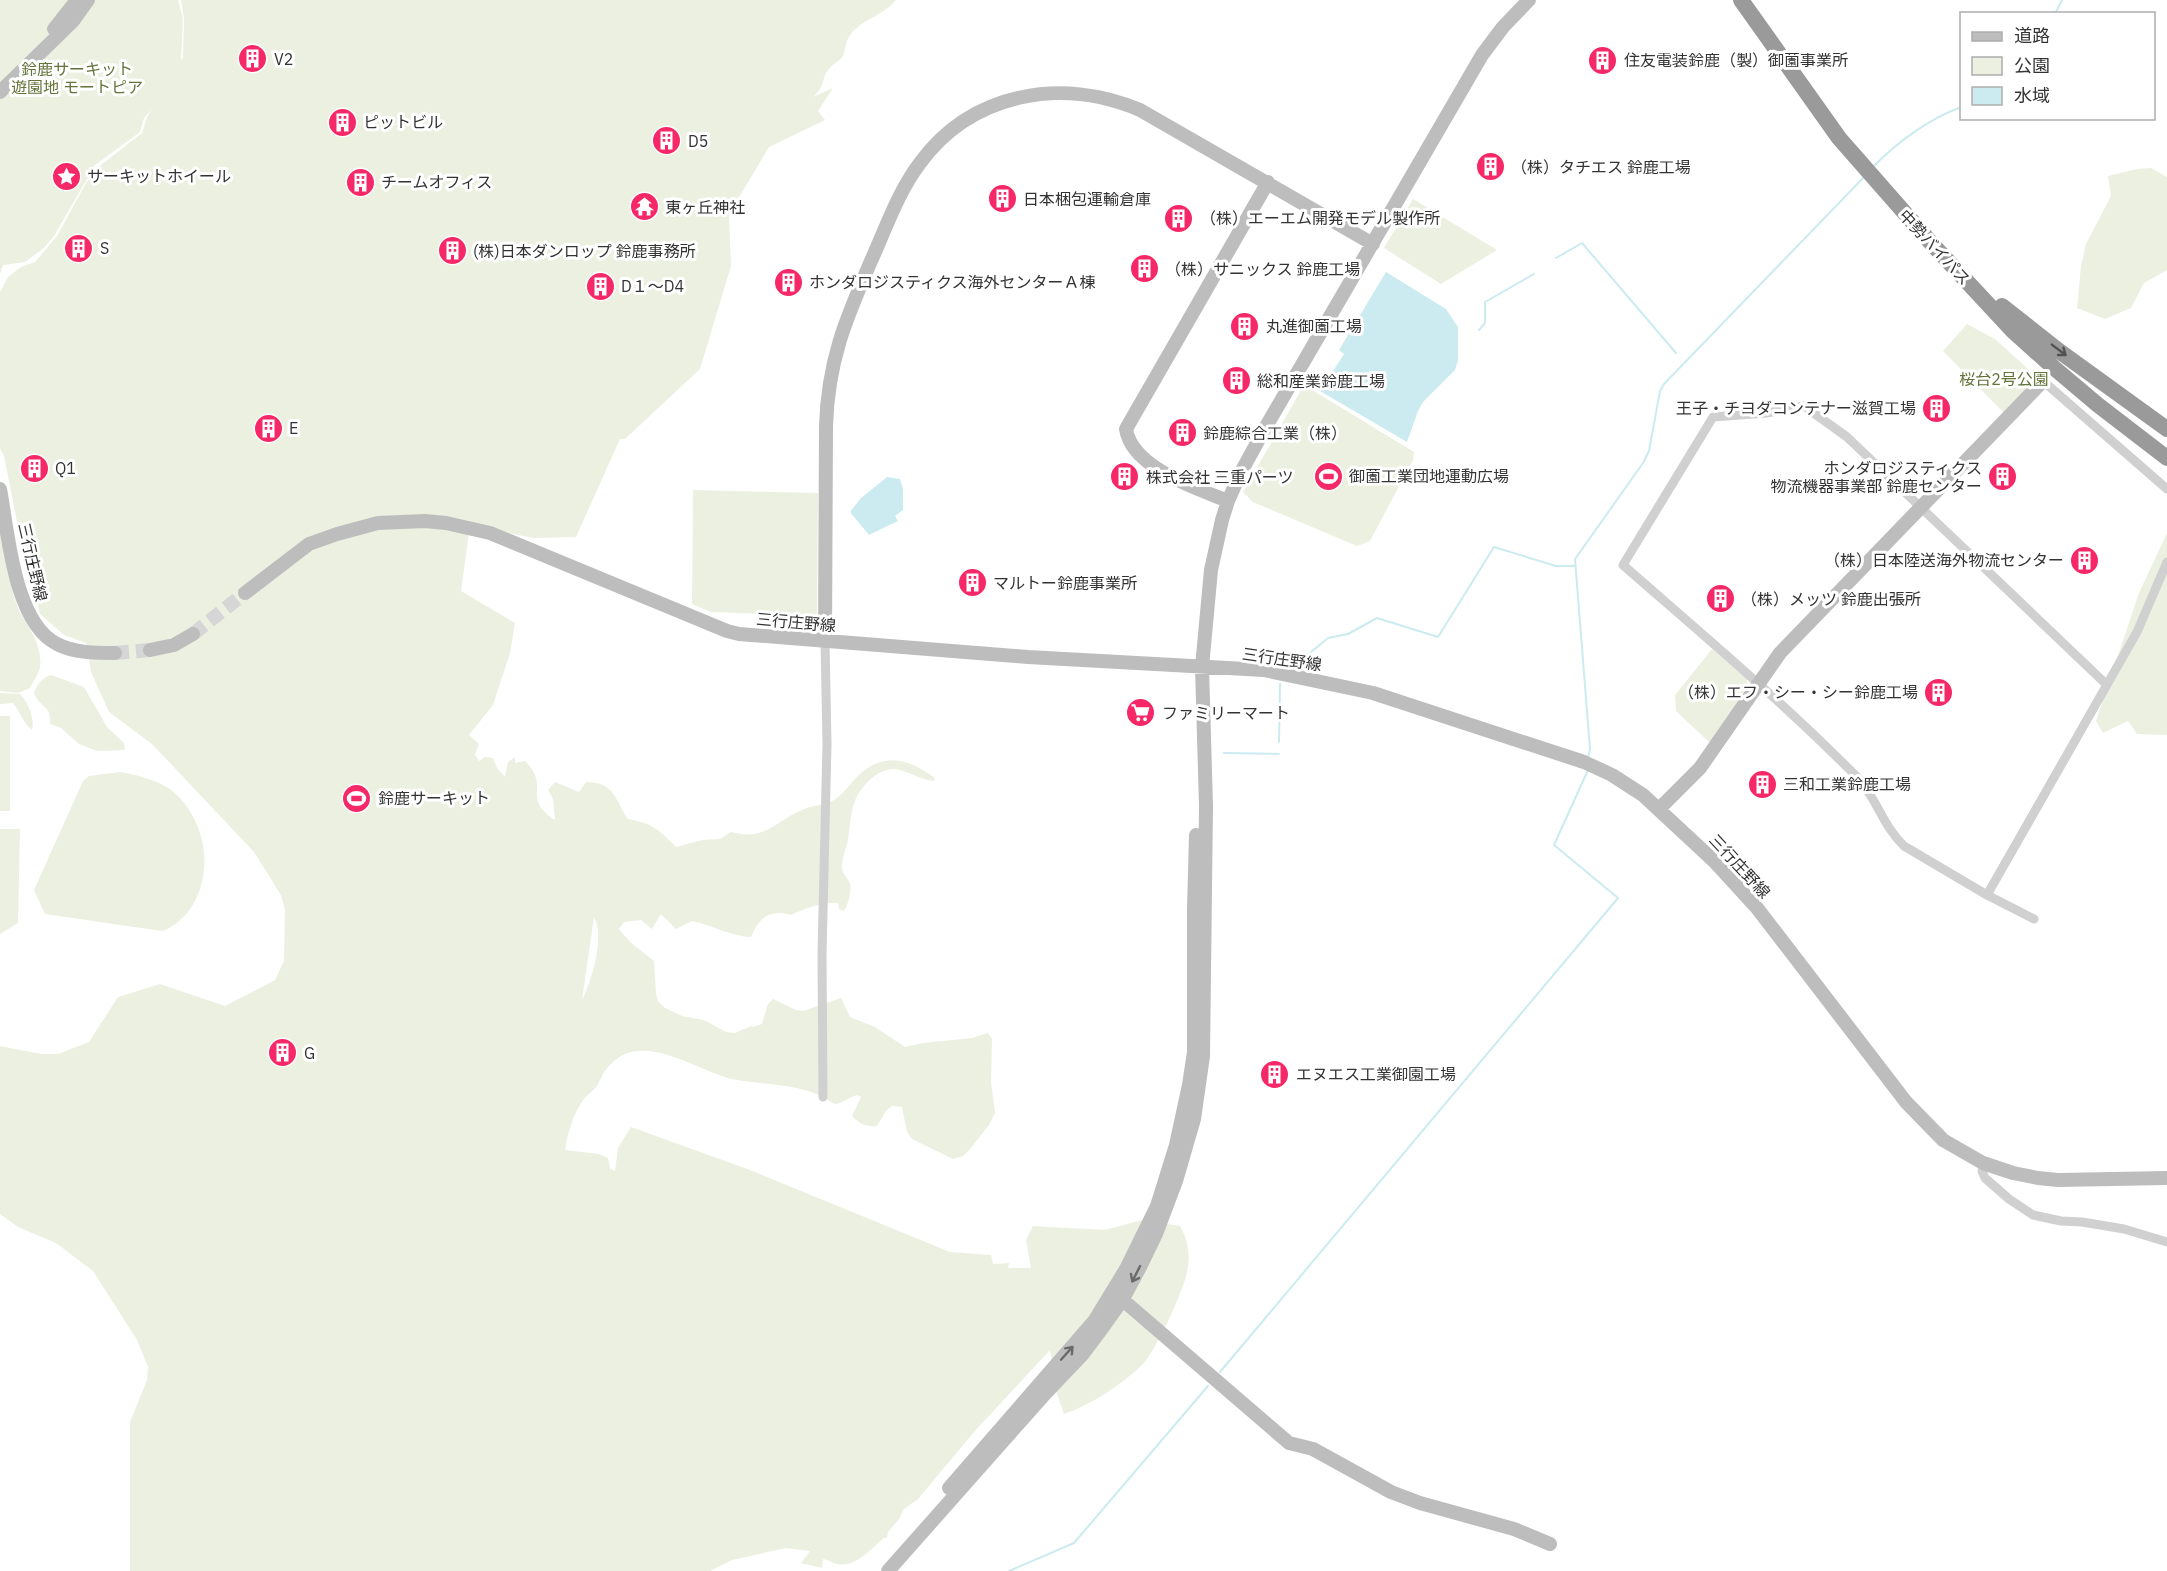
<svg xmlns="http://www.w3.org/2000/svg" width="2167" height="1571" viewBox="0 0 2167 1571" font-family="'IBM Plex Sans','Noto Sans JP',sans-serif">
<rect width="100%" height="100%" fill="#fff"/>
<!-- green -->
<path fill="#ecf0e0" fill-rule="evenodd" d="M 0,0 L 178,0 L 183,19 L 181,60 L 183,58 L 184,19 L 181,0 L 896,0 C 883,16 862,19 851,34 C 845,41 846,48 843,56 C 839,62 833,63 829,69 C 821,78 826,86 813,97 L 833,88 L 818,111 L 825,120 L 769,147 L 729,214 L 731,266 L 700,369 L 625,439 L 620,439 L 576,537 L 533,538 L 470,525 L 461,591 L 515,623 L 510,653 L 493,705 L 469,735 L 479,744 L 475,755 L 479,761 L 485,757 L 493,758 L 497,768 L 505,777 L 508,762 L 515,757 L 515,763 L 525,761 C 551,786 521,798 555,820 L 553,799 L 548,790 L 555,782 L 579,792 L 586,782 C 615,782 615,800 628,819 C 654,824 658,829 676,847 L 702,840 L 720,839 L 731,832 C 768,842 777,818 807,808 C 816,805 826,805 834,800 C 844,794 851,782 860,774 C 886,751 910,760 935,778 L 934,781 C 920,780 907,770 894,769 C 886,769 878,773 872,778 C 850,797 852,813 848,840 C 846,849 842,857 842,867 C 842,874 848,877 850,884 C 852,892 848,904 844,911 L 839,909 L 838,903 C 826,901 802,909 791,915 C 770,909 759,917 751,937 C 732,937 712,925 692,921 L 676,929 L 661,914 L 652,929 L 641,920 L 624,922 L 619,929 L 630,942 L 654,961 L 656,994 L 658,1001 L 665,1008 L 682,1016 L 704,1020 L 726,1032 L 735,1033 L 751,1026 L 753,1027 L 762,1024 L 768,1004 L 773,999 L 796,1010 L 803,1011 L 841,998 L 850,1017 L 875,1027 L 905,1047 L 923,1043 L 972,1038 L 988,1033 L 992,1039 L 991,1082 L 995,1113 L 989,1125 L 970,1149 L 963,1156 L 953,1159 L 912,1139 L 907,1132 L 902,1107 L 892,1106 L 886,1111 L 877,1126 C 867,1127 859,1124 852,1116 L 861,1097 L 857,1095 C 849,1097 842,1104 834,1104 C 805,1082 766,1086 732,1079 C 697,1071 644,1031 612,1063 C 605,1069 601,1078 597,1086 C 593,1091 588,1094 584,1099 C 573,1114 568,1132 565,1150 L 599,1154 L 608,1158 L 610,1169 L 615,1171 L 618,1148 L 631,1127 L 750,1170 L 950,1252 L 991,1255 L 993,1264 L 1009,1263 L 1008,1268 L 1031,1268 L 1026,1240 L 1033,1226 L 1105,1230 L 1142,1220 L 1180,1226 C 1187,1238 1190,1252 1188,1266 C 1187,1285 1155,1353 1142,1365 C 1120,1386 1092,1404 1064,1414 L 1057,1394 L 1050,1350 L 974,1432 L 918,1499 L 904,1509 L 899,1519 L 888,1532 L 887,1538 L 884,1538 C 872,1548 854,1569 837,1564 C 832,1563 829,1560 823,1559 L 822,1568 L 801,1563 L 810,1551 L 786,1548 L 732,1560 L 710,1571 L 130,1571 L 130,1422 L 147,1380 L 148,1367 L 137,1340 L 93,1271 L 56,1243 L 18,1227 L 0,1214 L 0,1046 L 41,1054 L 58,1054 L 89,1042 L 118,997 L 160,984 L 225,1006 L 275,980 L 284,961 L 285,910 L 281,895 L 254,852 L 152,744 L 109,712 L 91,672 L 86,643 L 64,635 L 40,614 L 20,537 L 4,456 L 0,448 L 0,292 L 8,277 L 21,267 L 35,262 L 57,236 L 86,183 L 97,168 L 142,133 L 147,117 L 152,109 L 144,118 L 140,132 L 95,165 L 54,236 L 44,248 L 25,262 L 3,265 L 0,274 ZM 594,917 C 605,936 592,981 582,1000 Z
M 2151,168 L 2167,177 L 2167,270 L 2144,283 L 2131,308 L 2105,319 L 2077,308 L 2081,266 L 2086,244 L 2111,196 L 2108,176 L 2137,169 Z
M 1413,199 L 1497,250 L 1441,284 L 1384,248 Z
M 1967,324 L 1995,339 L 2038,378 L 2004,413 L 1943,351 Z
M 1304,385 L 1414,452 L 1413,460 L 1370,541 L 1357,546 L 1253,502 L 1243,492 Z
M 693,490 L 818,493 L 817,616 L 711,612 L 692,604 Z
M 0,518 C 5,545 9,591 21,614 C 30,629 43,648 40,667 C 39,673 33,682 30,688 L 18,693 L 0,691 Z
M 2167,533 L 2167,735 L 2137,734 L 2128,721 L 2103,733 L 2096,721 L 2139,593 Z
M 1712,649 L 1747,679 L 1748,691 L 1710,743 L 1676,711 L 1675,695 Z
M 51,675 L 84,687 L 107,727 L 124,743 L 125,750 L 97,751 L 79,744 L 61,728 L 50,724 C 52,704 39,708 34,693 C 37,684 42,678 51,675 Z
M 0,693 L 20,694 C 28,702 35,719 32,730 C 22,722 21,713 13,703 L 0,704 Z
M 0,716 L 10,716 L 10,811 L 0,811 Z
M 120,772 C 141,776 164,781 179,797 C 208,828 214,877 188,912 C 181,920 172,928 162,931 L 45,914 L 34,890 L 83,781 L 89,776 Z
M 0,829 L 20,829 L 18,923 L 0,934 Z"/>
<!-- water -->
<path fill="#cbebf1" d="M 1386,272 L 1446,309 L 1458,327 L 1458,360 L 1455,370 L 1423,402 L 1418,411 L 1407,442 L 1320,391 L 1344,354 L 1339,350 Z
M 887,477 L 900,479 L 903,489 L 903,510 L 895,516 L 898,521 L 869,535 L 850,512 L 861,498 Z"/>
<g fill="none" stroke-linecap="round" stroke-linejoin="round">
<!-- stream -->
<path stroke="#cbebf1" stroke-width="2" d="M 2055,14 L 2062,0
M 1873,167 C 1895,144 1931,117 1962,107
M 1556,258 L 1582,243 L 1676,353
M 1479,330 L 1485,323 L 1485,302 L 1534,274
M 1284,664 L 1284,661 L 1305,657 L 1328,638 L 1348,634 L 1377,618 L 1438,637 L 1494,547 L 1556,566 L 1575,566
M 1279,742 L 1280,684
M 1224,753 L 1279,754
M 1588,759 L 1590,749 L 1575,559 L 1643,463 L 1649,451 L 1660,391 L 1664,384 L 1865,176
M 1220,1372 L 1618,898 L 1554,845 L 1588,770
M 1009,1571 L 1074,1543 L 1208,1386"/>
<!-- secondary-tunnel -->
<path stroke="#d6d6d6" stroke-width="14" stroke-dasharray="14 7" stroke-linecap="butt" d="M 193,634 L 245,593
M 115,653 L 150,650"/>
<!-- street -->
<path stroke="#d0d0d0" stroke-width="9" d="M 2043,381 L 2167,489
M 2106,684 L 1847,437 L 1804,406 L 1767,413 L 1713,417 L 1623,565 C 1703,635 1784,703 1858,778 C 1877,799 1883,826 1904,846 L 1987,895 L 2137,632 L 2167,562
M 1987,895 L 2034,919
M 823,1097 L 822,955 L 827,744 L 825,641
M 1983,1163 L 1982,1171 L 1985,1178 L 2009,1199 L 2033,1215 L 2061,1221 L 2082,1222 L 2124,1229 L 2167,1242"/>
<!-- secondary -->
<path stroke="#bdbdbd" stroke-width="14" d="M 54,29 L 77,0
M 0,92 L 73,21 L 88,0
M 0,489 C 8,532 14,623 57,644 C 74,653 96,653 115,653
M 1228,501 C 1196,488 1132,468 1126,429 L 1268,182
M 245,593 L 309,544 L 337,534 L 378,523 L 425,521 L 446,523 L 490,533 L 727,631 L 739,634 L 1028,657 L 1264,670 L 1373,693 L 1584,762 L 1612,775 L 1643,795 L 1714,861 L 1757,908 L 1906,1102 L 1943,1140 L 1983,1163 L 2013,1173 L 2038,1178 L 2058,1180 L 2167,1178
M 825,641 L 826,426 C 828,360 846,319 871,261 C 886,228 898,192 920,163 C 972,92 1062,77 1140,110 L 1373,244
M 150,650 L 174,645 L 193,634
M 1660,808 L 1700,768 L 1780,653 L 2043,381
M 1117,1295 L 1289,1443 L 1313,1449 L 1391,1492 L 1420,1503 L 1514,1529 L 1550,1544
M 949,1488 L 1095,1320 L 1126,1269 L 1157,1206 L 1176,1145 L 1189,1085 L 1194,1052 L 1194,909 L 1196,835
M 888,1571 L 1043,1396 L 1082,1355 L 1103,1327 L 1123,1299 L 1140,1267 L 1156,1234 L 1176,1181 L 1194,1119 L 1203,1056 L 1206,806 L 1202,667 L 1211,570 L 1222,520 L 1228,501 L 1240,474 L 1264,430 L 1482,55 L 1503,27 L 1529,0"/>
<!-- highway -->
<path stroke="#9a9a9a" stroke-width="16" d="M 1741,0 L 1839,138 L 1932,244 L 2013,331 L 2053,367 L 2098,405 L 2167,458
M 2002,306 L 2059,351 L 2167,429"/>
</g>
<!-- one-way arrows -->
<defs><path id="oneway-shaft" d="M-6 0H5M1.5-3L5.5 0L1.5 3" fill="none" stroke-width="1.6" stroke-linecap="round" stroke-linejoin="round" transform="scale(1.5)"/></defs>
<use stroke="#525252" href="#oneway-shaft" transform="translate(2059 350) rotate(37)"/>
<g stroke="#6a6a6a">
<use href="#oneway-shaft" transform="translate(1136 1274) rotate(117)"/>
<use href="#oneway-shaft" transform="translate(1067 1353) rotate(-48)"/>
</g>
<!-- icons -->
<defs>
<symbol id="building-disc" viewBox="-11 -11 22 22"><circle r="9.5" fill="#f62868" stroke="#fff"/><path d="M-4-6H4V6H1V3H-1V6H-4ZM-2.5-4.3h1.7v1.8h-1.7ZM.8-4.3h1.7v1.8H.8ZM-2.5-1h1.7V.8h-1.7ZM.8-1h1.7V.8H.8Z" fill="#fff"/></symbol>
<symbol id="sight-disc" viewBox="-11 -11 22 22"><circle r="9.5" fill="#f62868" stroke="#fff"/><path d="M0-6L1.8-2.2L6-1.7L2.9 1.2L3.7 5.4L0 3.3L-3.7 5.4L-2.9 1.2L-6-1.7L-1.8-2.2Z" fill="#fff"/></symbol>
<symbol id="temple-disc" viewBox="-11 -11 22 22"><circle r="9.5" fill="#f62868" stroke="#fff"/><path d="M0-6L5-2H3V0L6.5 2.5H4V6H1.5V3h-3V6H-4V2.5H-6.5L-3 0V-2H-5Z" fill="#fff"/></symbol>
<symbol id="stadium-disc" viewBox="-11 -11 22 22"><circle r="9.5" fill="#f62868" stroke="#fff"/><path d="M0-5a6.5 5 0 1 0 0 10a6.5 5 0 1 0 0-10ZM-3.5-1.8h7v3.6h-7Z" fill="#fff"/></symbol>
<symbol id="supermarket-disc" viewBox="-11 -11 22 22"><circle r="9.5" fill="#f62868" stroke="#fff"/><path d="M-6-5.5h2.5l.6 2H6L4.5 2H-2.5L-4.4-4H-6ZM-1.5 3.2a1.3 1.3 0 1 0 .1 0ZM3 3.2a1.3 1.3 0 1 0 .1 0Z" fill="#fff"/></symbol>
</defs>
<g fill-rule="evenodd">
<use href="#building-disc" x="236" y="42" width="33" height="33"/>
<use href="#building-disc" x="1586" y="44" width="33" height="33"/>
<use href="#building-disc" x="326" y="106" width="33" height="33"/>
<use href="#building-disc" x="650" y="124" width="33" height="33"/>
<use href="#building-disc" x="1474" y="150" width="33" height="33"/>
<use href="#sight-disc" x="50" y="160" width="33" height="33"/>
<use href="#building-disc" x="344" y="166" width="33" height="33"/>
<use href="#building-disc" x="986" y="182" width="33" height="33"/>
<use href="#temple-disc" x="628" y="190" width="33" height="33"/>
<use href="#building-disc" x="1162" y="202" width="33" height="33"/>
<use href="#building-disc" x="62" y="232" width="33" height="33"/>
<use href="#building-disc" x="436" y="234" width="33" height="33"/>
<use href="#building-disc" x="1128" y="252" width="33" height="33"/>
<use href="#building-disc" x="772" y="266" width="33" height="33"/>
<use href="#building-disc" x="584" y="270" width="33" height="33"/>
<use href="#building-disc" x="1228" y="310" width="33" height="33"/>
<use href="#building-disc" x="1220" y="364" width="33" height="33"/>
<use href="#building-disc" x="1920" y="392" width="33" height="33"/>
<use href="#building-disc" x="252" y="412" width="33" height="33"/>
<use href="#building-disc" x="1166" y="416" width="33" height="33"/>
<use href="#building-disc" x="18" y="452" width="33" height="33"/>
<use href="#stadium-disc" x="1312" y="460" width="33" height="33"/>
<use href="#building-disc" x="1108" y="460" width="33" height="33"/>
<use href="#building-disc" x="1986" y="460" width="33" height="33"/>
<use href="#building-disc" x="2068" y="544" width="33" height="33"/>
<use href="#building-disc" x="956" y="566" width="33" height="33"/>
<use href="#building-disc" x="1704" y="582" width="33" height="33"/>
<use href="#building-disc" x="1922" y="676" width="33" height="33"/>
<use href="#supermarket-disc" x="1124" y="696" width="33" height="33"/>
<use href="#building-disc" x="1746" y="768" width="33" height="33"/>
<use href="#stadium-disc" x="340" y="782" width="33" height="33"/>
<use href="#building-disc" x="266" y="1036" width="33" height="33"/>
<use href="#building-disc" x="1258" y="1058" width="33" height="33"/>
</g>
<g text-anchor="middle" dominant-baseline="central" stroke-width="6" stroke-linejoin="round" paint-order="stroke">
<!-- poi labels -->
<g font-size="16" fill="#333" stroke="#fff" text-anchor="start">
<text x="274" y="59">V2</text>
<text x="1624" y="60">住友電装鈴鹿（製）御薗事業所</text>
<text x="363" y="122">ピットビル</text>
<text x="688" y="141">D5</text>
<text x="1511" y="167">（株）タチエス 鈴鹿工場</text>
<text x="87" y="176">サーキットホイール</text>
<text x="381" y="182">チームオフィス</text>
<text x="1023" y="199">日本梱包運輸倉庫</text>
<text x="665" y="207">東ヶ丘神社</text>
<text x="1200" y="218">（株）エーエム開発モデル製作所</text>
<text x="100" y="248">S</text>
<text x="473" y="251">(株)日本ダンロップ 鈴鹿事務所</text>
<text x="1165" y="269">（株）サニックス 鈴鹿工場</text>
<text x="809" y="282">ホンダロジスティクス海外センターＡ棟</text>
<text x="621" y="286">D１～D4</text>
<text x="1266" y="326">丸進御薗工場</text>
<text x="1257" y="381">総和産業鈴鹿工場</text>
<text x="1916" y="408" text-anchor="end">王子・チヨダコンテナー滋賀工場</text>
<text x="289" y="428">E</text>
<text x="1203" y="433">鈴鹿綜合工業（株）</text>
<text x="55" y="468">Q1</text>
<text x="1982" y="468" text-anchor="end">ホンダロジスティクス<tspan x="1982" dy="18">物流機器事業部 鈴鹿センター</tspan></text>
<text x="1349" y="476">御薗工業団地運動広場</text>
<text x="1146" y="477">株式会社 三重パーツ</text>
<text x="2064" y="560" text-anchor="end">（株）日本陸送海外物流センター</text>
<text x="993" y="583">マルトー鈴鹿事業所</text>
<text x="1741" y="599">（株）メッツ 鈴鹿出張所</text>
<text x="1918" y="692" text-anchor="end">（株）エフ・シー・シー鈴鹿工場</text>
<text x="1162" y="713">ファミリーマート</text>
<text x="1783" y="784">三和工業鈴鹿工場</text>
<text x="378" y="798">鈴鹿サーキット</text>
<text x="304" y="1053">G</text>
<text x="1296" y="1074">エヌエス工業御園工場</text>
</g>
<!-- park labels -->
<g font-size="16" fill="#63743a" stroke="#fff">
<text x="77" y="69">鈴鹿サーキット<tspan x="77" dy="18">遊園地 モートピア</tspan></text>
<text x="2004" y="379">桜台2号公園</text>
</g>
<!-- street labels -->
<g font-size="16" fill="#333" stroke="#fff">
<text transform="translate(1935 247) rotate(47)">中勢バイパス</text>
<text transform="translate(33 562) rotate(77)">三行庄野線</text>
<text transform="translate(796 622) rotate(5)">三行庄野線</text>
<text transform="translate(1282 659) rotate(8)">三行庄野線</text>
<text transform="translate(1740 866) rotate(47)">三行庄野線</text>
</g>
</g>
<!-- legend -->
<rect x="1960" y="12" width="195" height="108" fill="#ffffff" stroke="#adadad" stroke-width="1.5"/>
<rect x="1972" y="32" width="30" height="9" fill="#bdbdbd" stroke="#adadad" stroke-width="1.5"/>
<text x="2014" y="42" font-size="18" fill="#333333">道路</text>
<rect x="1972" y="57" width="30" height="18" fill="#ecf0e0" stroke="#adadad" stroke-width="1.5"/>
<text x="2014" y="72" font-size="18" fill="#333333">公園</text>
<rect x="1972" y="87" width="30" height="18" fill="#cbebf1" stroke="#adadad" stroke-width="1.5"/>
<text x="2014" y="102" font-size="18" fill="#333333">水域</text>
</svg>
